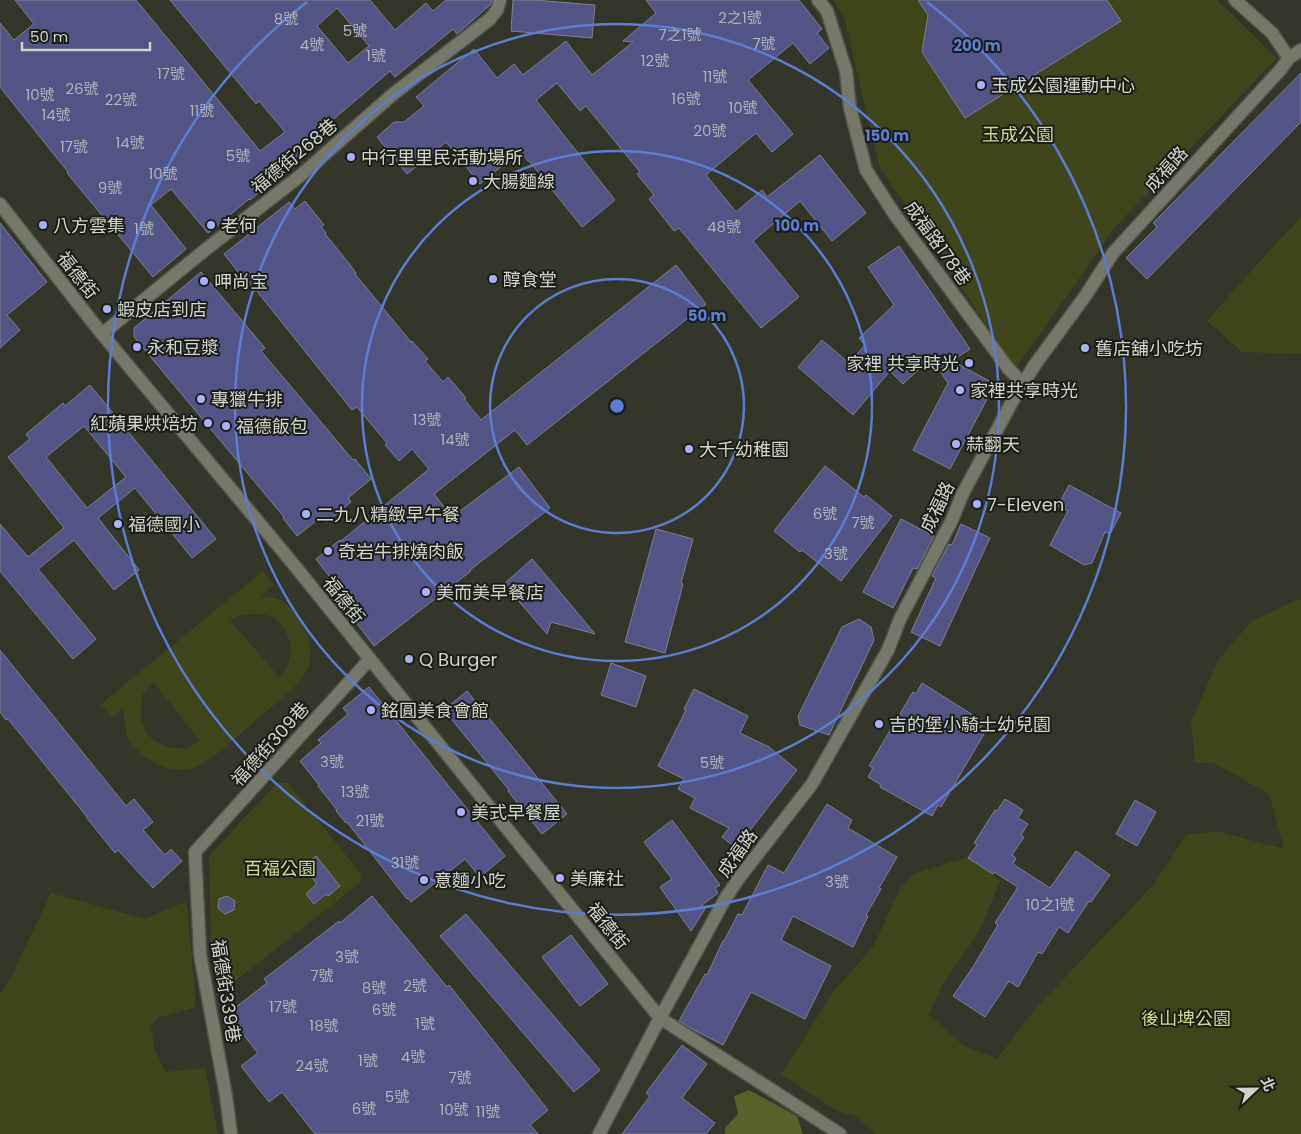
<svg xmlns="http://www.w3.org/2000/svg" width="1301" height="1134" viewBox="0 0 1301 1134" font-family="Poppins,'Noto Sans TC',sans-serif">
<rect width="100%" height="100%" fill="#333629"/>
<!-- green -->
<path fill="#3f461c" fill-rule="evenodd" d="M 833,0 L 1217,0 L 1277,58 L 1116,226 L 1016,368 L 880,168 L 844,18 Z
M 1301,218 L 1301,354 L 1242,352 L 1207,321 L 1277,242 Z
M 263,571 L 274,585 L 261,596 C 267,597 274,597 280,600 C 300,609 316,643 309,665 C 302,686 276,702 260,717 C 244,730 211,763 193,768 C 172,774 149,764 135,748 C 133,746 131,745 130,743 C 125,733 125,719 123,709 L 112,717 L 101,704 ZM 254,614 C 258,615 263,614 266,615 C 283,620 293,640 290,656 C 289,665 284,671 279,677 L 230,620 L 240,615 ZM 153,683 L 154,683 L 200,741 L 185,749 L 168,747 L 155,741 L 147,734 L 142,723 L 141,707 L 143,693 Z
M 1297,600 L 1301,600 L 1301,1134 L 876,1134 L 855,1116 L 838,1111 L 781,1075 L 833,992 L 873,947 L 900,889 L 914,874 L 971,856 L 1000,881 L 980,930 L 942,986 L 929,1015 L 963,1045 L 997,1059 L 1035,1009 L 1154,884 L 1186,835 L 1216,831 L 1284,849 L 1269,794 L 1214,763 L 1195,763 L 1191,722 L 1218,660 L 1252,621 Z
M 277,783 L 288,783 L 361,874 L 360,883 L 230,985 L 224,987 L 216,984 L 211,952 L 209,856 Z
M 51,893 L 145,919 L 187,901 L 196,1007 L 160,1017 L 151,1025 L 154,1046 L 165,1072 L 205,1068 L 218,1134 L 0,1134 L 0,994 L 12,975 Z"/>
<!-- water -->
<path fill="#59612b" d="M 749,1090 L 797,1116 L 803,1134 L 725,1134 L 725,1128 L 738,1114 L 734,1096 Z"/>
<!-- building -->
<path fill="#515484" stroke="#7f818f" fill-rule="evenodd" d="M 15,0 L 136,0 L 260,151 L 285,132 L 259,101 L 256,104 L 170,0 L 370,0 L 395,30 L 426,3 L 433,11 L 446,0 L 492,0 L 490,5 L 457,34 L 453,29 L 395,77 L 390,71 L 322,129 L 325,133 L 278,173 L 280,175 L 250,200 L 249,199 L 208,233 L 171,189 L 151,205 L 186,249 L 153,277 L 67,173 L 68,172 L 0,87 L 0,23 L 14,40 L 34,24 ZM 337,8 L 369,46 L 348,63 L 317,26 Z
M 513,0 L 534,0 L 595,5 L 592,38 L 511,31 Z
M 646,0 L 799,0 L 822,29 L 817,33 L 829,48 L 810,64 L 793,43 L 748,80 L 793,134 L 772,152 L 756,133 L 706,175 L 736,212 L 762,190 L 767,197 L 820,155 L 866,213 L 832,241 L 800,201 L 753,241 L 799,297 L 761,328 L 679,228 L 674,231 L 649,199 L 654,195 L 637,174 L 640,172 L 586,106 L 580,111 L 557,83 L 536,100 L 615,200 L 582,227 L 529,161 L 528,161 L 520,151 L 480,184 L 446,142 L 407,174 L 377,137 L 394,122 L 404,122 L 424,106 L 416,97 L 474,49 L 497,78 L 514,64 L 523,75 L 566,41 L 592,75 L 633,42 L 623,41 L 656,13 Z
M 918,0 L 1107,0 L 1121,21 L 965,118 L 922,52 L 928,15 Z
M 1301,73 L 1301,122 L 1147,279 L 1126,258 L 1157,227 L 1153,223 Z
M 305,201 L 324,225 L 321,227 L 326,233 L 325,234 L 348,262 L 356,273 L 355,274 L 411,342 L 412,341 L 428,359 L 425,361 L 443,382 L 448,377 L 466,398 L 464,399 L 481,420 L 676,265 L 706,304 L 527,445 L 515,430 L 434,494 L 452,517 L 519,467 L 550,508 L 470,570 L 471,571 L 374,646 L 340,601 L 345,597 L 316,559 L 340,540 L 341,541 L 429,469 L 412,449 L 399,461 L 385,445 L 387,443 L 357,407 L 352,410 L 256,290 L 254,292 L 224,254 L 289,202 L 295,209 Z
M 0,223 L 47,282 L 7,315 L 20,330 L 0,348 Z
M 899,246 L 970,349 L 952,361 L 995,384 L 950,469 L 913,450 L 948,383 L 931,358 L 903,384 L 890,371 L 853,415 L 798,367 L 822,340 L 849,363 L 865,345 L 859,338 L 894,305 L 868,267 Z
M 201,272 L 265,348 L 261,351 L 353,460 L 355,459 L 371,479 L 348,498 L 351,502 L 326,523 L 321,517 L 297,536 L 283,518 L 284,517 L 134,337 L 134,328 Z
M 90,385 L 216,539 L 192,558 L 135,488 L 98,518 L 139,570 L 114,590 L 74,540 L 38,569 L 96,639 L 73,659 L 0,571 L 0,524 L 28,557 L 64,528 L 8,457 L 30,439 L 26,434 L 63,403 L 65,406 ZM 84,426 L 126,477 L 87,508 L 46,457 Z
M 825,466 L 864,497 L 866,495 L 892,516 L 841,581 L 802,550 L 800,552 L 774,531 Z
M 1069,485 L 1121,513 L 1110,534 L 1105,532 L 1092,563 L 1084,565 L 1050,545 L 1068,511 L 1058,506 Z
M 901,519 L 934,536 L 917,569 L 913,568 L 893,608 L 863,592 Z
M 961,524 L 990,538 L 940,646 L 911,632 L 936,578 L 932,576 L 949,544 L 952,545 Z
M 656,529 L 693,539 L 681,583 L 683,584 L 665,653 L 625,642 Z
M 532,559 L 566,599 L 595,634 L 551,622 L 547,634 L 504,584 Z
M 859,619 L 871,627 L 874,640 L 829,735 L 800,725 L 798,716 L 842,627 Z
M 0,650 L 126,806 L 134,799 L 153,822 L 143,830 L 165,855 L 171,849 L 182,861 L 153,888 L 118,850 L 115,853 L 86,817 L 87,817 L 8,719 L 6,720 L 0,712 Z
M 611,663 L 646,676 L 636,707 L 601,695 Z
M 922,683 L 984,722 L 979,730 L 984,734 L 941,807 L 938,805 L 932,816 L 880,787 L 881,785 L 868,777 L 873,768 L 869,766 L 913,692 L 916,694 Z
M 369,687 L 505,856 L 480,877 L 465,859 L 411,902 L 408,898 L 407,899 L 347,822 L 346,823 L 336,811 L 337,810 L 318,786 L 319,785 L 300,761 L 321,743 L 318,740 L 348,714 L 343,708 Z
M 694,689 L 748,716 L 740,733 L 769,747 L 797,770 L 736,848 L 722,837 L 729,828 L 690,808 L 695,798 L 678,789 L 684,779 L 658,766 L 686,710 L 684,709 Z
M 467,691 L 567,814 L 542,834 L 508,791 L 509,790 L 444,710 Z
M 1005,799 L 1023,810 L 1018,818 L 1028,824 L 1021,835 L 1024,837 L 1012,855 L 1016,858 L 1013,864 L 1050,888 L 1076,851 L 1110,875 L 1091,902 L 1089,901 L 1068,933 L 1059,927 L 1042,954 L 1038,952 L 1018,987 L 1009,981 L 985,1017 L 953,996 L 971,970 L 998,925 L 995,923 L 1018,887 L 994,872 L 993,874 L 968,858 L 977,845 L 974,843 L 995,810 L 997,811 Z
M 1135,800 L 1156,812 L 1137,846 L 1116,834 Z
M 827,804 L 852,820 L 848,828 L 897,857 L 879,888 L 881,889 L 866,915 L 868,916 L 853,947 L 793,916 L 781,940 L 831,966 L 805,1019 L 751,992 L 723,1045 L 694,1030 L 679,1021 L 705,974 L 707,975 L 723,941 L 724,941 L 738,914 L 742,915 L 768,865 L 784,873 Z
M 672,820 L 720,885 L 715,888 L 718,893 L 702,905 L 705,909 L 691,931 L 660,887 L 672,879 L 644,842 Z
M 316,856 L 340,886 L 328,896 L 326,894 L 314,904 L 306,894 L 317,884 L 303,866 Z
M 227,896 L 235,901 L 234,910 L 225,914 L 218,908 L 219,899 Z
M 372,896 L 447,987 L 449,985 L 548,1110 L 530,1125 L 538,1134 L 315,1134 L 282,1092 L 269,1102 L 241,1066 L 258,1053 L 227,1014 L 267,983 L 264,979 L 339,921 L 340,923 Z
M 466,914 L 600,1070 L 574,1092 L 440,936 Z
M 571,935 L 608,984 L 580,1006 L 542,957 Z
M 682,1045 L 707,1064 L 682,1098 L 715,1123 L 706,1134 L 622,1134 L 650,1096 L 646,1093 Z"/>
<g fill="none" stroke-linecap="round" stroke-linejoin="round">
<defs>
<path id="minor" d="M 818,0 L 827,11 L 846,71 L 850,108 L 866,170 L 895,215 L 1008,368 L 1024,385
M 1235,0 L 1272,33 L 1289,58
M 0,204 L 102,334 L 290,560 L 660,1018 L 840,1134
M 102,334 L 205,250 L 300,176 L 392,95 L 490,19 L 497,10 L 500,0
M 231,1134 L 226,1096 L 200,954 L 195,852 L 370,659
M 599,1134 L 660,1018 L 725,899 L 739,878 L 812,784 L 888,650 L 900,619 L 952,520 L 963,493 L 1012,402 L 1034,366 L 1086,295 L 1113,253 L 1281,69 L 1289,58 L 1301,50"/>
</defs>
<!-- minor casing -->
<use href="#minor" stroke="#52544a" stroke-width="15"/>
<!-- minor -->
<use href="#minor" stroke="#76796a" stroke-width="12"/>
</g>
<!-- distance rings -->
<g fill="none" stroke="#5c7dd4" stroke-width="2.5">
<circle cx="617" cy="406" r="127"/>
<circle cx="617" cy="406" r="255"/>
<circle cx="617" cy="406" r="382"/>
<path d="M927 2A509 509 0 1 1 307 2"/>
</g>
<!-- markers -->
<g fill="#a9b0fc" stroke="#1b1d17" stroke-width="2">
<circle cx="981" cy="85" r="5"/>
<circle cx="351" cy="157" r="5"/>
<circle cx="473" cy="181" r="5"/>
<circle cx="43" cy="225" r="5"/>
<circle cx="211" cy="225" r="5"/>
<circle cx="493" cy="279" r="5"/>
<circle cx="204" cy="281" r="5"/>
<circle cx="107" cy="309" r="5"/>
<circle cx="137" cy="347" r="5"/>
<circle cx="1085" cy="348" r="5"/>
<circle cx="969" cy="363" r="5"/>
<circle cx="960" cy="390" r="5"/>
<circle cx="201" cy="399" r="5"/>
<circle cx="208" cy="423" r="5"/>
<circle cx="226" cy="426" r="5"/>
<circle cx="956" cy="444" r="5"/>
<circle cx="689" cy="449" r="5"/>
<circle cx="977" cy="504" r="5"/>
<circle cx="306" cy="514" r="5"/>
<circle cx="118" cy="524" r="5"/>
<circle cx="328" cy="551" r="5"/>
<circle cx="426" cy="592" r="5"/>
<circle cx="409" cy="659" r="5"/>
<circle cx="371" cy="710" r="5"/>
<circle cx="879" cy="724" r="5"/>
<circle cx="461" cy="812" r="5"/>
<circle cx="560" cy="878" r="5"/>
<circle cx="424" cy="880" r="5"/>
</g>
<g text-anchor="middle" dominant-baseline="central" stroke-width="4" stroke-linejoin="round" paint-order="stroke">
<!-- number labels -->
<g font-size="15" fill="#b2b4ba">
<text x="740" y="17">2之1號</text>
<text x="286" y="18">8號</text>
<text x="355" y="30">5號</text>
<text x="680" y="34">7之1號</text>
<text x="764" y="43">7號</text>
<text x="312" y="44">4號</text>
<text x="376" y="55">1號</text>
<text x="655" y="60">12號</text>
<text x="171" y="73">17號</text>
<text x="715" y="76">11號</text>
<text x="82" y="88">26號</text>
<text x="40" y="94">10號</text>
<text x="686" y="98">16號</text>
<text x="121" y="99">22號</text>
<text x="743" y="107">10號</text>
<text x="202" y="110">11號</text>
<text x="56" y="114">14號</text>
<text x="710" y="130">20號</text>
<text x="130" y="142">14號</text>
<text x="74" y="146">17號</text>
<text x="238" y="155">5號</text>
<text x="163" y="173">10號</text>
<text x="110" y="187">9號</text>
<text x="724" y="226">48號</text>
<text x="144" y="228">1號</text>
<text x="427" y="419">13號</text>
<text x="455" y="439">14號</text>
<text x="825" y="513">6號</text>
<text x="863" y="522">7號</text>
<text x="836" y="553">3號</text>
<text x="332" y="761">3號</text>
<text x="712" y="762">5號</text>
<text x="355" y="791">13號</text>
<text x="370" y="820">21號</text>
<text x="405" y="862">31號</text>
<text x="837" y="881">3號</text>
<text x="1050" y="904">10之1號</text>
<text x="347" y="956">3號</text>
<text x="322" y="975">7號</text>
<text x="415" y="985">2號</text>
<text x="374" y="987">8號</text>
<text x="283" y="1006">17號</text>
<text x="384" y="1009">6號</text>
<text x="425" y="1023">1號</text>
<text x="324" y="1025">18號</text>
<text x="413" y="1056">4號</text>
<text x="368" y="1060">1號</text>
<text x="312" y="1065">24號</text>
<text x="460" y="1077">7號</text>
<text x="397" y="1096">5號</text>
<text x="364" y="1108">6號</text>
<text x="454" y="1109">10號</text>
<text x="488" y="1111">11號</text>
</g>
<!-- poi labels -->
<g font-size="18" fill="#d2d4cc" stroke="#1b1d17" text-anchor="start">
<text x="991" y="85">玉成公園運動中心</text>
<text x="361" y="157">中行里里民活動場所</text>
<text x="483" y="181">大腸麵線</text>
<text x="53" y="225">八方雲集</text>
<text x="221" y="225">老何</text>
<text x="503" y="279">醇食堂</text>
<text x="214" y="281">呷尚宝</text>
<text x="117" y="309">蝦皮店到店</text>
<text x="147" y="347">永和豆漿</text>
<text x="1095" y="348">舊店舖小吃坊</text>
<text x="959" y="363" text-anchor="end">家裡 共享時光</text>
<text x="970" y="390">家裡共享時光</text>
<text x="211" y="399">專獵牛排</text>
<text x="198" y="423" text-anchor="end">紅蘋果烘焙坊</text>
<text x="236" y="426">福德飯包</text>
<text x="966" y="444">蒜翻天</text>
<text x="699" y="449">大千幼稚園</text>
<text x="987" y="504">7-Eleven</text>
<text x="316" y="514">二九八精緻早午餐</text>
<text x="128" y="524">福德國小</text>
<text x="338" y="551">奇岩牛排燒肉飯</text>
<text x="436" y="592">美而美早餐店</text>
<text x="419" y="659">Q Burger</text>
<text x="381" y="710">銘圓美食會館</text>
<text x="889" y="724">吉的堡小騎士幼兒園</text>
<text x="471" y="812">美式早餐屋</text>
<text x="570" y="878">美廉社</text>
<text x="434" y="880">意麵小吃</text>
</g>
<!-- park labels -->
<g font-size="18" fill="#ccda88" stroke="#1b1d17">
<text x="1018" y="134">玉成公園</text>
<text x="280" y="868">百福公園</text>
<text x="1186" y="1018">後山埤公園</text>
</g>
<!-- street labels -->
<g font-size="18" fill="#d2d4cc" stroke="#1b1d17">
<text transform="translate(294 156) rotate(-40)">福德街268巷</text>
<text transform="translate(1166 169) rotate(-48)">成福路</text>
<text transform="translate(938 243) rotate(54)">成福路178巷</text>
<text transform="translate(78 275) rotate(52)">福德街</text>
<text transform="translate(937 507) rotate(-64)">成福路</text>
<text transform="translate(344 600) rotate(51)">福德街</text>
<text transform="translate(270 744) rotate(-48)">福德街309巷</text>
<text transform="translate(737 853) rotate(-54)">成福路</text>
<text transform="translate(608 926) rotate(51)">福德街</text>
<text transform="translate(226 991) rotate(81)">福德街339巷</text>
</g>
</g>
<circle cx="617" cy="406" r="8" fill="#5c7dd4" stroke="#1b1d17" stroke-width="2.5"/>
<g font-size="15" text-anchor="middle" font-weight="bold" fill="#5c7dd4" stroke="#1b1d17" stroke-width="4" stroke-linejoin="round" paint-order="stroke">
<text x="977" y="51">200 m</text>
<text x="887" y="141">150 m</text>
<text x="797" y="231">100 m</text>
<text x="707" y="321">50 m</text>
</g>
<!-- north arrow -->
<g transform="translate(1256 1089) rotate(68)" stroke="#1b1d17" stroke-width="4" paint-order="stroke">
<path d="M0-4L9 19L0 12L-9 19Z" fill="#d2d4cc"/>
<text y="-8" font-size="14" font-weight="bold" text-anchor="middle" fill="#d2d4cc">北</text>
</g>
<!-- scale -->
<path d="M22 42v8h128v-8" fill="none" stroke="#d2d4cc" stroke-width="2.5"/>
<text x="30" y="42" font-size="15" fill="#d2d4cc" stroke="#1b1d17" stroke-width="4" paint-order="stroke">50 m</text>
</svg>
